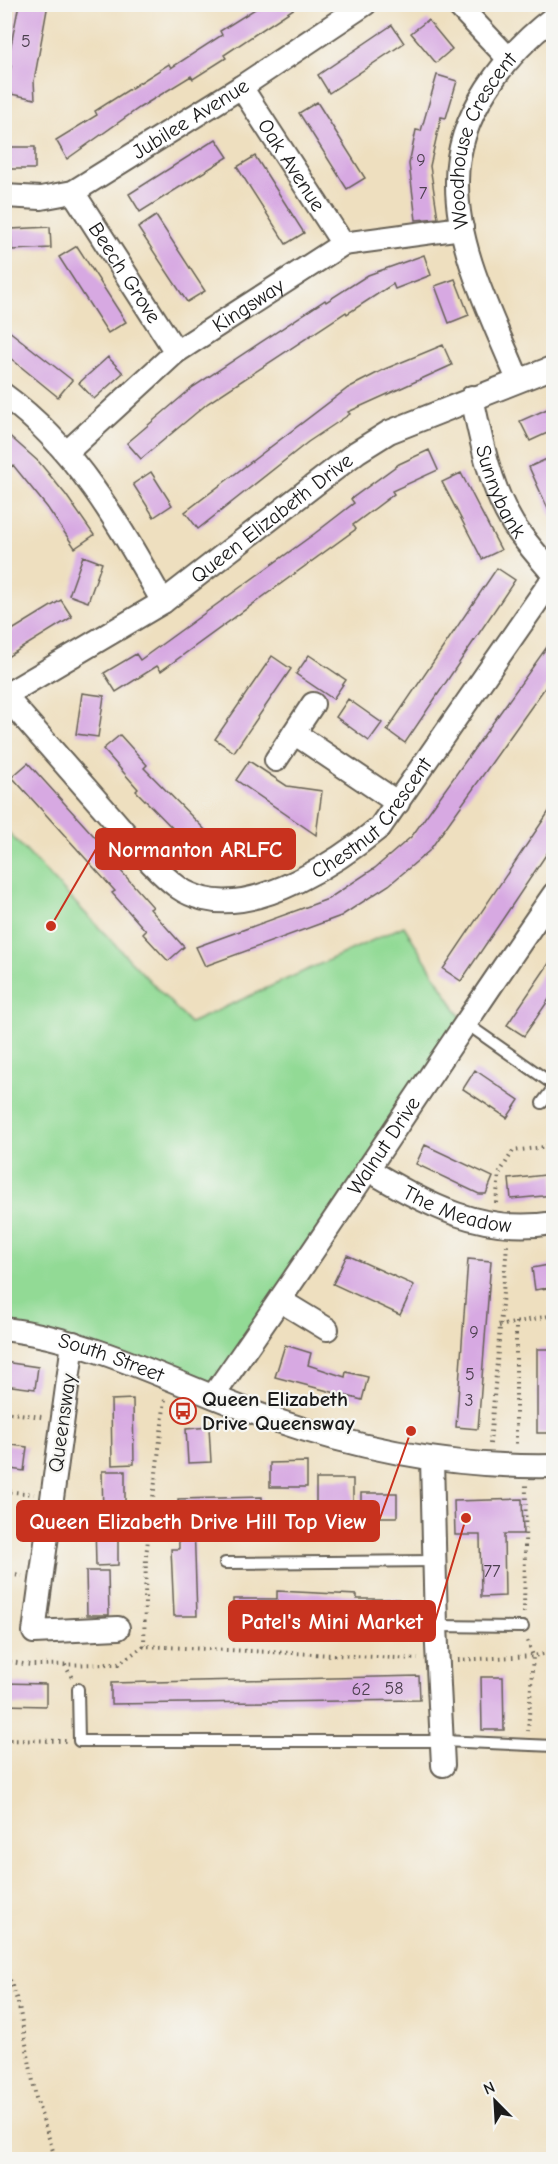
<svg xmlns="http://www.w3.org/2000/svg" width="558" height="2164" viewBox="0 0 558 2164" font-family="'Comic Neue',sans-serif">
<rect width="100%" height="100%" fill="#f6f6f2"/>
<filter id="ink" filterUnits="userSpaceOnUse"><feTurbulence type="fractalNoise" baseFrequency=".0167" numOctaves="2"/><feDisplacementMap in="SourceGraphic" scale="12" xChannelSelector="R" yChannelSelector="G"/><feConvolveMatrix kernelMatrix="1 2 1 2 8 2 1 2 1" color-interpolation-filters="sRGB"/></filter>
<filter id="wash" filterUnits="userSpaceOnUse"><feTurbulence type="fractalNoise" baseFrequency=".008" numOctaves="4" result="noise"/><feDisplacementMap in="SourceGraphic" scale="24" xChannelSelector="R" yChannelSelector="G"/><feGaussianBlur stdDeviation="1.35" result="paint"/><feColorMatrix in="noise" values="0 0 0 0 0 0 0 0 0 0 0 0 0 0 0 0 0 1.4 0 .05"/><feComposite in="paint" operator="in"/></filter>
<g filter="url(#wash)">
<rect width="100%" height="100%" fill="#eedfbf"/>
<!-- green -->
<path fill="#92da95" stroke="#577b58" stroke-width="1.5" d="M 5,829 L 190,1023 L 404,926 L 464,1022 L 213,1396 L 9,1329 L 5,1296 Z"/>
<g id="blocks">
<!-- building -->
<path fill="#d7a9e2" d="M 19,4 L 48,4 L 34,81 L 35,99 L 6,93 L 11,66 L 7,65 Z
M 263,4 L 301,4 L 224,55 L 226,58 L 193,79 L 191,76 L 139,108 L 67,159 L 56,140 L 97,115 L 95,111 L 136,85 L 169,64 L 171,68 L 222,35 L 220,31 Z
M 428,20 L 452,49 L 436,63 L 411,33 Z
M 392,25 L 404,43 L 329,93 L 318,75 Z
M 437,75 L 457,81 L 446,118 L 441,117 L 430,166 L 438,218 L 416,220 L 409,164 L 416,130 L 421,131 Z
M 317,102 L 365,178 L 347,189 L 299,113 Z
M 216,139 L 228,157 L 140,212 L 129,194 Z
M 5,147 L 35,147 L 35,169 L 5,169 Z
M 255,156 L 304,233 L 286,244 L 237,167 Z
M 156,216 L 205,291 L 187,302 L 138,228 Z
M 50,227 L 51,248 L 12,250 L 11,229 Z
M 77,246 L 126,322 L 108,333 L 59,257 Z
M 424,255 L 431,275 L 395,289 L 393,284 L 347,314 L 346,312 L 208,403 L 141,459 L 127,443 L 193,387 L 325,300 L 326,302 L 368,275 Z
M 455,279 L 469,315 L 449,323 L 435,286 Z
M 4,327 L 72,380 L 58,397 L 4,353 Z
M 443,345 L 452,365 L 348,412 L 350,414 L 308,442 L 198,529 L 185,512 L 348,388 L 385,369 Z
M 108,357 L 123,373 L 94,399 L 79,383 Z
M 554,406 L 554,430 L 530,441 L 520,421 Z
M 4,431 L 39,462 L 66,495 L 94,535 L 75,548 L 47,507 L 13,465 L 4,474 Z
M 429,450 L 438,470 L 392,491 L 394,494 L 353,525 L 356,529 L 161,671 L 157,666 L 116,692 L 104,673 L 136,654 L 140,660 L 314,534 L 354,503 L 351,499 L 399,464 Z
M 549,458 L 554,468 L 554,522 L 529,467 Z
M 151,472 L 172,505 L 154,517 L 133,484 Z
M 461,473 L 501,550 L 482,559 L 442,482 Z
M 83,556 L 102,563 L 88,602 L 69,595 Z
M 497,568 L 515,580 L 405,743 L 387,730 Z
M 61,600 L 72,617 L 4,659 L 4,635 Z
M 554,637 L 554,675 L 429,851 L 389,885 L 341,916 L 205,966 L 196,947 L 328,899 L 375,868 L 412,836 Z
M 309,655 L 346,680 L 333,699 L 296,674 Z
M 272,656 L 291,669 L 234,752 L 215,739 Z
M 82,693 L 104,696 L 98,737 L 76,734 Z
M 348,699 L 382,723 L 369,741 L 336,717 Z
M 120,735 L 147,765 L 144,768 L 217,842 L 201,857 L 136,791 L 138,789 L 103,749 Z
M 249,761 L 287,786 L 322,791 L 316,835 L 236,780 Z
M 28,763 L 123,868 L 120,870 L 153,907 L 150,909 L 184,947 L 168,961 L 143,934 L 146,931 L 112,893 L 115,891 L 12,777 Z
M 554,804 L 554,843 L 461,981 L 443,969 Z
M 554,956 L 554,992 L 524,1036 L 507,1025 Z
M 475,1070 L 519,1100 L 507,1118 L 463,1089 Z
M 425,1145 L 493,1177 L 486,1194 L 479,1194 L 416,1164 Z
M 554,1174 L 554,1195 L 511,1199 L 509,1179 Z
M 347,1255 L 414,1285 L 400,1315 L 333,1284 Z
M 468,1259 L 491,1261 L 478,1429 L 456,1427 Z
M 554,1264 L 554,1287 L 535,1290 L 532,1268 Z
M 285,1345 L 311,1353 L 308,1365 L 345,1377 L 346,1372 L 368,1377 L 362,1400 L 275,1377 Z
M 537,1349 L 554,1349 L 554,1433 L 537,1433 Z
M 4,1362 L 38,1367 L 35,1389 L 4,1385 Z
M 133,1399 L 134,1464 L 112,1465 L 111,1400 Z
M 209,1427 L 211,1462 L 188,1463 L 186,1429 Z
M 4,1444 L 27,1447 L 24,1471 L 4,1468 Z
M 307,1462 L 307,1487 L 270,1487 L 270,1463 Z
M 102,1471 L 125,1471 L 125,1515 L 103,1515 Z
M 316,1479 L 353,1479 L 353,1503 L 316,1503 Z
M 361,1493 L 397,1493 L 397,1517 L 361,1517 Z
M 262,1497 L 263,1521 L 194,1522 L 197,1616 L 174,1616 L 171,1549 L 179,1549 L 178,1499 Z
M 522,1499 L 523,1534 L 504,1534 L 505,1596 L 481,1597 L 480,1535 L 455,1535 L 454,1501 Z
M 118,1521 L 118,1565 L 96,1566 L 95,1522 Z
M 86,1571 L 108,1571 L 109,1615 L 87,1615 Z
M 277,1591 L 357,1595 L 357,1599 L 399,1599 L 399,1623 L 362,1623 L 362,1619 L 296,1615 L 270,1616 L 270,1623 L 233,1623 L 233,1599 L 277,1599 Z
M 419,1676 L 420,1700 L 111,1704 L 111,1683 Z
M 481,1677 L 503,1677 L 504,1730 L 482,1730 Z
M 4,1683 L 46,1684 L 46,1706 L 4,1705 Z"/>
</g>
</g>
<g filter="url(#ink)">
<use href="#blocks" fill-opacity="0" stroke="#666055" stroke-width="1.5"/>
<g fill="none" stroke-linecap="round" stroke-linejoin="round">
<defs>
<path id="lane" d="M 464,1022 L 554,1085
M 542,1103 L 554,1087
M 225,1563 L 435,1561
M 436,1626 L 523,1627
M 78,1689 L 79,1741 L 442,1741 L 554,1746"/>
<g id="street">
<path d="M 457,4 L 509,59"/>
<path id="s1" d="M 241,87 L 343,244"/>
<path id="s2" d="M 73,192 L 176,352"/>
<path id="s3" d="M 4,196 L 41,198 L 73,192 L 241,87 L 365,4"/>
<path id="s4" d="M 518,380 C 493,318 456,250 457,181 C 457,116 504,55 554,17"/>
<path d="M 4,395 C 76,447 120,526 163,602"/>
<path id="s5" d="M 472,397 C 481,441 490,486 513,524 C 525,542 540,558 554,575"/>
<path id="s6" d="M 67,452 L 176,352 L 343,244 L 462,228"/>
<path id="s7" d="M 4,696 L 163,602 L 357,452 L 389,432 L 554,367"/>
<path id="s8" d="M 5,696 C 41,737 77,778 113,819 C 134,843 154,870 179,888 C 186,893 197,897 204,899 C 260,913 339,861 380,827 L 554,577"/>
<path d="M 294,733 L 398,803"/>
<path d="M 276,760 L 313,704"/>
<path id="s9" d="M 367,1169 C 428,1205 481,1235 554,1223"/>
<path d="M 281,1301 L 327,1329"/>
<path id="s10" d="M 4,1329 C 98,1340 184,1389 272,1419 C 362,1450 458,1468 554,1466"/>
<path d="M 73,1343 L 34,1632 L 118,1628"/>
<path id="s11" d="M 213,1396 C 330,1231 438,1060 554,894"/>
<path d="M 432,1459 L 436,1626 L 443,1765"/>
</g>
</defs>
<!-- lane casing -->
<use href="#lane" stroke="#666055" stroke-width="14"/>
<!-- street casing -->
<use href="#street" stroke="#666055" stroke-width="26"/>
<!-- path -->
<path stroke="#666055" stroke-width="4" stroke-dasharray="1.5 4.5" stroke-linecap="butt" d="M 496,1203 L 499,1174 L 513,1151 L 545,1147 L 554,1141
M 516,1322 L 516,1447
M 499,1326 L 554,1315
M 4,1412 L 42,1417
M 490,1444 L 507,1245
M 4,1491 L 34,1494
M 4,1574 L 22,1576
M 524,1613 L 526,1485
M 528,1641 L 533,1656 L 528,1731
M 144,1646 L 146,1556 L 165,1399
M 458,1660 L 533,1656 L 554,1652
M 4,1661 L 31,1665 L 118,1664 L 144,1646 L 418,1659
M 65,1665 L 72,1678
M 4,1740 L 67,1741
M 4,1963 L 19,2006 L 36,2098 L 56,2160
M 4,2155 L 14,2160"/>
<!-- lane -->
<use href="#lane" stroke="#fff" stroke-width="10"/>
<!-- street -->
<use href="#street" stroke="#fff" stroke-width="22"/>
</g>
</g>
<!-- icons -->
<defs>
<symbol id="bus-ring" viewBox="-11 -11 22 22"><circle r="9.5" fill="#f6f6f2" stroke="#c8321e" stroke-width="1.5"/><path d="M-5-6H5V4H4V6H2V4H-2V6H-4V4H-5ZM-3.5-4V0h7V-4ZM-3.5 1.2v1.5H-2V1.2ZM2 1.2v1.5H3.5V1.2Z" fill="#c8321e"/></symbol>
</defs>
<g fill-rule="evenodd">
<use href="#bus-ring" x="168" y="1396" width="30" height="30"/>
</g>
<g text-anchor="middle" dominant-baseline="central" stroke-width="4.5" stroke-linejoin="round" paint-order="stroke">
<!-- number labels -->
<g font-size="18" fill="#4b3f4e">
<text x="26" y="41">5</text>
<text x="421" y="160">9</text>
<text x="423" y="193">7</text>
<text x="474" y="1332">9</text>
<text x="470" y="1374">5</text>
<text x="469" y="1400">3</text>
<text x="492" y="1571">77</text>
<text x="394" y="1688">58</text>
<text x="361" y="1689">62</text>
</g>
<!-- street labels -->
<g font-size="21" fill="#1c1c1c" stroke="#f6f6f2">
<text stroke="none"><textPath href="#s3" startOffset="208">Jubilee Avenue</textPath></text>
<text stroke="none"><textPath href="#s4" startOffset="256">Woodhouse Crescent</textPath></text>
<text stroke="none"><textPath href="#s1" startOffset="93">Oak Avenue</textPath></text>
<text stroke="none"><textPath href="#s2" startOffset="96">Beech Grove</textPath></text>
<text stroke="none"><textPath href="#s6" startOffset="234">Kingsway</textPath></text>
<text stroke="none"><textPath href="#s5" startOffset="99">Sunnybank</textPath></text>
<text stroke="none"><textPath href="#s7" startOffset="322">Queen Elizabeth Drive</textPath></text>
<text stroke="none"><textPath href="#s8" startOffset="483">Chestnut Crescent</textPath></text>
<text stroke="none"><textPath href="#s11" startOffset="303">Walnut Drive</textPath></text>
<text stroke="none"><textPath href="#s9" startOffset="100">The Meadow</textPath></text>
<text stroke="none"><textPath href="#s10" startOffset="111">South Street</textPath></text>
<text transform="translate(62 1423) rotate(-82)">Queensway</text>
</g>
<!-- poi labels -->
<g font-size="21" font-weight="bold" fill="#1c1c1c" stroke="#f6f6f2" text-anchor="start">
<text x="202" y="1399">Queen Elizabeth<tspan x="202" dy="24">Drive Queensway</tspan></text>
</g>
</g>
<!-- callouts -->
<path fill="none" stroke="#c8321e" stroke-width="2" d="M51 926L96 849M411 1431L379 1521M466 1518L435 1621"/>
<g fill="#c8321e" stroke="#f6f6f2" stroke-width="2">
<circle cx="51" cy="926" r="6"/>
<circle cx="411" cy="1431" r="6"/>
<circle cx="466" cy="1518" r="6"/>
</g>
<g fill="#c8321e" stroke="#c8321e" stroke-width="2">
<rect x="96" y="829" width="199" height="40" rx="6"/>
<rect x="17" y="1501" width="362" height="40" rx="6"/>
<rect x="229" y="1601" width="206" height="40" rx="6"/>
</g>
<g font-size="22" text-anchor="middle" font-weight="bold" fill="#fff">
<text x="195" y="857">Normanton ARLFC</text>
<text x="198" y="1529">Queen Elizabeth Drive Hill Top View</text>
<text x="332" y="1629">Patel's Mini Market</text>
</g>
<!-- margin -->
<rect width="558" height="2164" fill="none" stroke="#f6f6f2" stroke-width="24"/>
<!-- north arrow -->
<g transform="translate(495 2101) rotate(336)" stroke="#f6f6f2" stroke-width="4.5" paint-order="stroke">
<path d="M0-4.5L10 22L0 15L-10 22Z" fill="#1c1c1c"/>
<text y="-9" font-size="16" font-weight="bold" text-anchor="middle" fill="#1c1c1c">N</text>
</g>
</svg>
